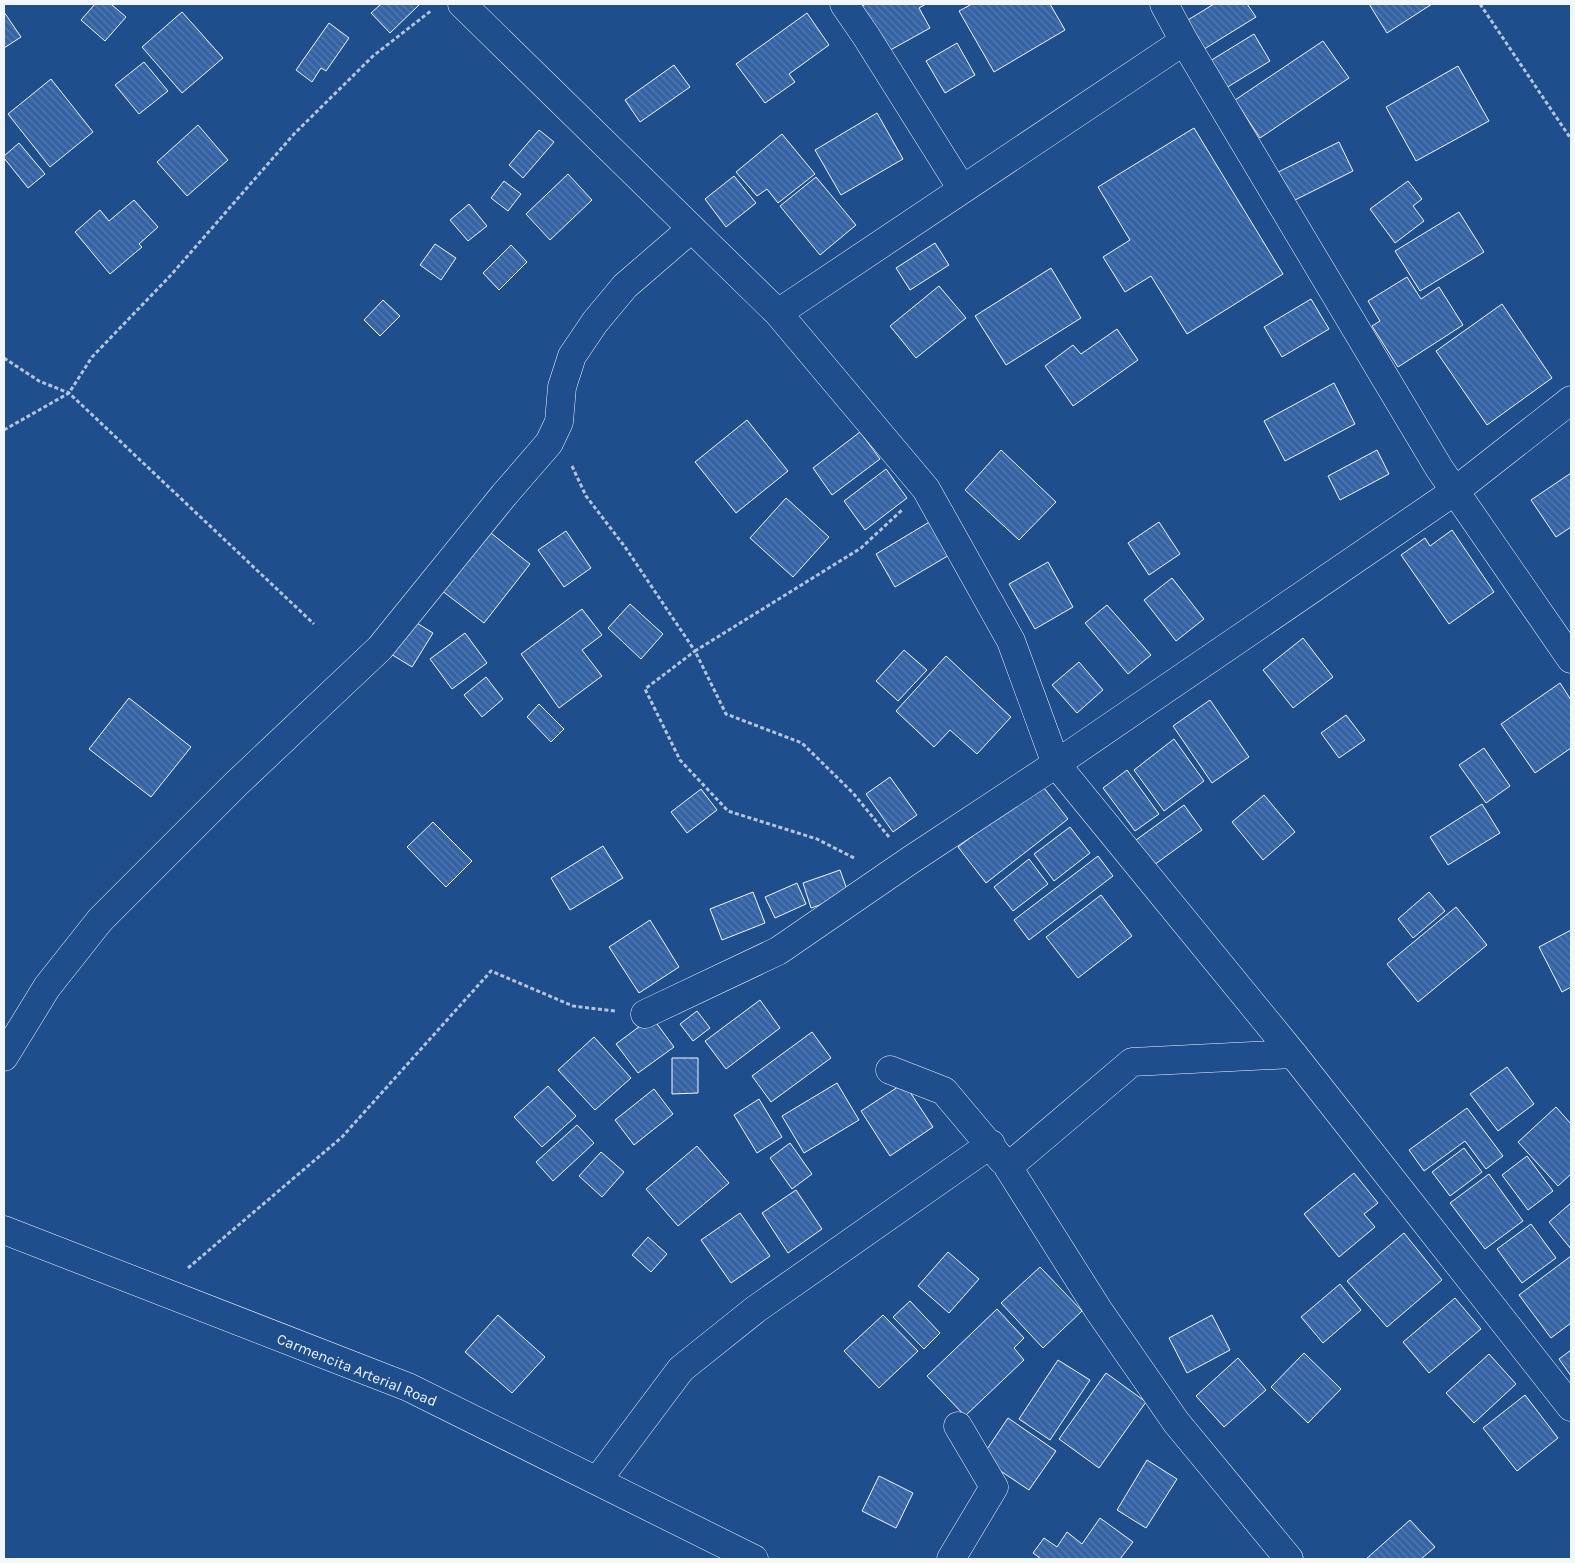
<svg xmlns="http://www.w3.org/2000/svg" width="1575" height="1563" viewBox="0 0 1575 1563" font-family="Karla,sans-serif">
<defs>
<pattern id="building-back-hatch" width="6" height="6" patternUnits="userSpaceOnUse" patternTransform="scale(1.25)"><rect width="6" height="6" fill="#3563a3"/><path d="M-1 5l2 2M0 0l6 6M5-1l2 2" fill="none" stroke="#537ab1"/></pattern>
</defs>
<rect width="100%" height="100%" fill="#1f4e8c"/>
<!-- building -->
<path fill="url(#building-back-hatch)" stroke="#f2f6ff" d="M 95,4 L 111,4 L 126,17 L 105,41 L 81,20 Z
M 381,4 L 417,4 L 419,5 L 390,33 L 371,13 Z
M 866,4 L 926,4 L 919,8 L 930,28 L 885,53 L 860,7 Z
M 972,4 L 1050,4 L 1065,30 L 994,72 L 959,11 Z
M 1214,4 L 1247,4 L 1256,17 L 1201,51 L 1183,23 Z
M 1369,4 L 1432,4 L 1387,33 Z
M 4,12 L 21,37 L 4,48 Z
M 182,12 L 223,58 L 182,93 L 142,47 Z
M 807,13 L 829,45 L 789,74 L 795,82 L 765,103 L 736,64 Z
M 329,23 L 349,38 L 326,71 L 321,68 L 312,82 L 296,70 Z
M 1254,34 L 1270,61 L 1226,88 L 1210,61 Z
M 1323,41 L 1349,78 L 1260,138 L 1235,100 Z
M 957,43 L 975,75 L 945,93 L 926,61 Z
M 144,62 L 168,91 L 139,114 L 115,85 Z
M 674,65 L 690,87 L 640,122 L 625,100 Z
M 1458,66 L 1489,121 L 1416,161 L 1386,107 Z
M 51,79 L 93,132 L 50,167 L 8,114 Z
M 877,113 L 903,159 L 841,195 L 815,150 Z
M 198,125 L 228,160 L 187,196 L 157,162 Z
M 1194,128 L 1283,274 L 1187,334 L 1151,276 L 1125,292 L 1103,257 L 1130,240 L 1098,187 Z
M 539,130 L 554,142 L 523,178 L 509,165 Z
M 782,134 L 815,174 L 778,203 L 767,189 L 757,196 L 736,172 Z
M 1339,142 L 1353,171 L 1289,203 L 1274,174 Z
M 19,143 L 45,174 L 28,188 L 4,158 L 4,156 Z
M 568,174 L 592,200 L 550,240 L 526,214 Z
M 734,176 L 756,203 L 726,227 L 705,199 Z
M 816,177 L 856,225 L 820,255 L 780,206 Z
M 504,181 L 521,194 L 508,211 L 491,198 Z
M 1408,181 L 1422,199 L 1413,206 L 1424,221 L 1395,243 L 1370,209 Z
M 134,200 L 158,227 L 139,244 L 142,247 L 110,274 L 75,232 L 100,210 L 109,221 Z
M 469,204 L 487,226 L 468,241 L 450,220 Z
M 1459,212 L 1484,252 L 1420,291 L 1395,251 Z
M 935,243 L 949,265 L 910,290 L 896,268 Z
M 435,244 L 456,258 L 441,280 L 420,265 Z
M 511,245 L 527,262 L 499,290 L 483,273 Z
M 1051,268 L 1081,318 L 1006,365 L 975,316 Z
M 1407,277 L 1421,299 L 1439,287 L 1463,325 L 1398,367 L 1372,326 L 1380,321 L 1368,301 Z
M 939,286 L 966,318 L 916,358 L 890,326 Z
M 1311,299 L 1329,329 L 1282,357 L 1264,327 Z
M 383,300 L 400,316 L 380,336 L 364,320 Z
M 1502,304 L 1552,378 L 1487,425 L 1436,351 Z
M 1117,329 L 1138,360 L 1073,406 L 1045,366 L 1073,345 L 1081,354 Z
M 1334,383 L 1355,424 L 1285,461 L 1264,421 Z
M 747,420 L 788,471 L 736,513 L 695,462 Z
M 860,432 L 880,459 L 832,495 L 813,468 Z
M 1001,450 L 1056,502 L 1019,540 L 965,490 Z
M 1377,450 L 1389,474 L 1340,500 L 1328,476 Z
M 886,469 L 907,498 L 865,530 L 844,501 Z
M 1571,473 L 1571,527 L 1556,537 L 1531,500 Z
M 786,498 L 829,537 L 793,577 L 750,538 Z
M 931,521 L 951,554 L 895,587 L 876,554 Z
M 1159,522 L 1180,554 L 1149,575 L 1128,543 Z
M 487,530 L 530,564 L 484,623 L 441,590 Z
M 1452,530 L 1494,592 L 1449,624 L 1401,555 L 1425,538 L 1430,546 Z
M 566,531 L 591,568 L 564,587 L 538,550 Z
M 1048,562 L 1073,607 L 1035,629 L 1009,584 Z
M 1172,578 L 1204,619 L 1176,641 L 1144,600 Z
M 630,604 L 663,634 L 641,659 L 608,628 Z
M 1107,605 L 1151,655 L 1128,674 L 1085,623 Z
M 582,609 L 602,635 L 582,650 L 602,676 L 559,708 L 521,654 Z
M 407,617 L 433,633 L 412,667 L 386,651 Z
M 465,633 L 487,663 L 452,689 L 430,659 Z
M 1303,638 L 1333,677 L 1293,708 L 1263,670 Z
M 904,650 L 927,670 L 898,701 L 876,681 Z
M 946,656 L 1011,717 L 977,754 L 950,730 L 934,747 L 896,711 Z
M 1079,662 L 1103,690 L 1077,713 L 1052,685 Z
M 486,677 L 503,699 L 482,717 L 464,695 Z
M 1560,683 L 1571,700 L 1571,748 L 1535,773 L 1501,724 Z
M 129,698 L 191,747 L 151,797 L 89,749 Z
M 1210,700 L 1249,757 L 1212,783 L 1173,726 Z
M 539,704 L 564,729 L 551,742 L 527,717 Z
M 1346,715 L 1365,740 L 1339,758 L 1321,733 Z
M 1174,739 L 1204,781 L 1164,811 L 1134,770 Z
M 1484,748 L 1510,786 L 1486,803 L 1459,765 Z
M 1127,770 L 1159,814 L 1135,831 L 1103,788 Z
M 890,777 L 917,815 L 893,832 L 866,794 Z
M 1041,784 L 1068,819 L 986,883 L 958,847 Z
M 701,789 L 717,810 L 687,833 L 671,812 Z
M 1264,795 L 1295,832 L 1263,860 L 1232,822 Z
M 1482,804 L 1500,833 L 1448,865 L 1430,837 Z
M 1184,805 L 1202,830 L 1154,865 L 1136,840 Z
M 433,822 L 472,861 L 446,887 L 407,847 Z
M 1070,827 L 1090,853 L 1054,881 L 1034,854 Z
M 603,846 L 623,878 L 570,910 L 551,878 Z
M 1098,856 L 1113,876 L 1029,940 L 1014,920 Z
M 1029,859 L 1048,884 L 1013,911 L 994,887 Z
M 840,870 L 849,895 L 811,908 L 803,883 Z
M 797,883 L 806,904 L 775,918 L 765,897 Z
M 753,892 L 765,923 L 722,940 L 710,909 Z
M 1429,892 L 1445,911 L 1413,938 L 1398,919 Z
M 1101,895 L 1132,936 L 1078,978 L 1046,937 Z
M 1456,907 L 1487,945 L 1418,1002 L 1387,964 Z
M 650,920 L 679,967 L 639,993 L 609,947 Z
M 1571,930 L 1571,987 L 1562,992 L 1539,947 Z
M 760,1000 L 780,1028 L 726,1069 L 705,1041 Z
M 697,1011 L 710,1028 L 693,1041 L 680,1024 Z
M 652,1017 L 674,1047 L 638,1073 L 616,1044 Z
M 812,1032 L 831,1058 L 771,1102 L 752,1076 Z
M 594,1037 L 631,1078 L 595,1110 L 558,1070 Z
M 672,1058 L 698,1058 L 698,1093 L 672,1094 Z
M 1507,1067 L 1534,1104 L 1498,1131 L 1470,1094 Z
M 837,1083 L 859,1120 L 804,1153 L 782,1116 Z
M 904,1083 L 933,1127 L 890,1156 L 861,1111 Z
M 548,1086 L 576,1116 L 542,1147 L 514,1117 Z
M 654,1089 L 673,1114 L 634,1145 L 615,1120 Z
M 759,1099 L 782,1137 L 757,1153 L 734,1115 Z
M 1556,1107 L 1571,1124 L 1571,1174 L 1558,1186 L 1518,1142 Z
M 1467,1108 L 1503,1156 L 1486,1169 L 1465,1141 L 1424,1171 L 1409,1150 Z
M 577,1125 L 594,1143 L 553,1181 L 536,1162 Z
M 790,1143 L 812,1174 L 792,1189 L 770,1158 Z
M 697,1146 L 729,1183 L 678,1226 L 646,1189 Z
M 1464,1148 L 1482,1172 L 1450,1196 L 1432,1172 Z
M 601,1152 L 624,1172 L 602,1197 L 579,1176 Z
M 1527,1156 L 1553,1191 L 1528,1210 L 1502,1175 Z
M 1354,1173 L 1378,1203 L 1364,1214 L 1375,1227 L 1339,1257 L 1304,1214 Z
M 1489,1174 L 1523,1221 L 1485,1249 L 1450,1203 Z
M 796,1190 L 822,1229 L 788,1253 L 762,1213 Z
M 1571,1203 L 1571,1249 L 1549,1222 Z
M 740,1213 L 770,1256 L 731,1283 L 701,1240 Z
M 1531,1224 L 1556,1258 L 1522,1283 L 1497,1249 Z
M 1404,1233 L 1442,1280 L 1387,1327 L 1347,1281 Z
M 648,1237 L 667,1254 L 651,1272 L 632,1255 Z
M 948,1252 L 979,1279 L 949,1313 L 918,1286 Z
M 1571,1256 L 1571,1323 L 1551,1338 L 1519,1295 Z
M 1040,1267 L 1082,1311 L 1043,1348 L 1001,1303 Z
M 1340,1284 L 1361,1310 L 1323,1343 L 1301,1317 Z
M 1455,1298 L 1481,1329 L 1429,1373 L 1403,1342 Z
M 910,1301 L 940,1333 L 924,1349 L 893,1317 Z
M 997,1309 L 1024,1338 L 1014,1348 L 1024,1360 L 965,1416 L 927,1376 Z
M 498,1315 L 545,1357 L 512,1393 L 465,1352 Z
M 883,1315 L 918,1351 L 879,1388 L 844,1351 Z
M 1212,1315 L 1230,1350 L 1187,1373 L 1169,1338 Z
M 1571,1350 L 1571,1376 L 1559,1359 Z
M 1304,1353 L 1341,1389 L 1308,1423 L 1271,1387 Z
M 1489,1354 L 1516,1384 L 1474,1423 L 1446,1393 Z
M 1238,1358 L 1266,1390 L 1224,1427 L 1196,1396 Z
M 1058,1360 L 1090,1380 L 1050,1440 L 1019,1419 Z
M 1106,1373 L 1146,1402 L 1099,1468 L 1059,1439 Z
M 1525,1395 L 1558,1438 L 1517,1471 L 1483,1428 Z
M 1008,1418 L 1056,1451 L 1029,1490 L 981,1458 Z
M 1147,1460 L 1177,1479 L 1146,1528 L 1117,1510 Z
M 879,1476 L 913,1493 L 896,1528 L 862,1511 Z
M 1100,1518 L 1133,1542 L 1120,1559 L 1041,1559 L 1033,1553 L 1044,1538 L 1057,1547 L 1067,1532 L 1082,1544 Z
M 1410,1520 L 1435,1547 L 1421,1559 L 1366,1559 Z"/>
<g fill="none" stroke-linecap="round" stroke-linejoin="round">
<defs>
<path id="minor" d="M 462,4 L 778,313 L 926,489 L 1011,641 L 1056,764 L 1293,1054 L 1571,1407
M 844,4 L 866,36 L 962,189
M 1164,4 L 1184,41 L 1439,468 L 1571,659
M 778,313 L 1184,41
M 645,1014 L 778,951 L 909,861 L 1056,764 L 1455,491 L 1571,400
M 4,1057 L 47,987 L 100,920 L 236,784 L 380,648 L 504,495 L 549,443 L 559,422 L 562,387 L 572,356 L 595,322 L 625,286 L 691,229
M 890,1070 L 944,1091 L 1002,1160
M 4,1230 L 408,1387 L 754,1559
M 597,1481 L 681,1369 L 756,1309 L 991,1144
M 951,1559 L 994,1487 L 958,1426
M 1289,1559 L 1176,1422 L 1099,1311 L 1008,1167 L 1132,1062 L 1293,1054"/>
</defs>
<!-- minor casing -->
<use href="#minor" stroke="#f2f6ff" stroke-width="29"/>
<!-- path -->
<path stroke="#b3c4dc" stroke-width="3" stroke-dasharray="4 2.5" stroke-linecap="butt" d="M 1480,4 L 1571,139
M 4,358 L 39,381 L 69,393 L 314,624
M 4,430 L 69,393 L 92,357 L 171,275 L 294,134 L 373,56 L 432,10
M 572,466 L 586,496 L 625,547 L 695,651 L 645,689 L 680,760 L 728,811 L 817,839 L 856,859
M 889,837 L 853,793 L 802,743 L 726,714 L 695,651 L 861,548 L 902,510
M 188,1268 L 342,1137 L 491,971 L 573,1006 L 615,1011"/>
<!-- minor -->
<use href="#minor" stroke="#1f4e8c" stroke-width="28"/>
</g>
<g text-anchor="middle" dominant-baseline="central" stroke-width="4" stroke-linejoin="round" paint-order="stroke">
<!-- street labels -->
<g font-size="15" fill="#f2f6ff" stroke="#1f4e8c">
<text transform="translate(357 1370) rotate(22)">Carmencita Arterial Road</text>
</g>
</g>
<!-- border -->
<rect width="1575" height="1563" fill="none" stroke="#f2f6ff" stroke-width="10"/>
</svg>
